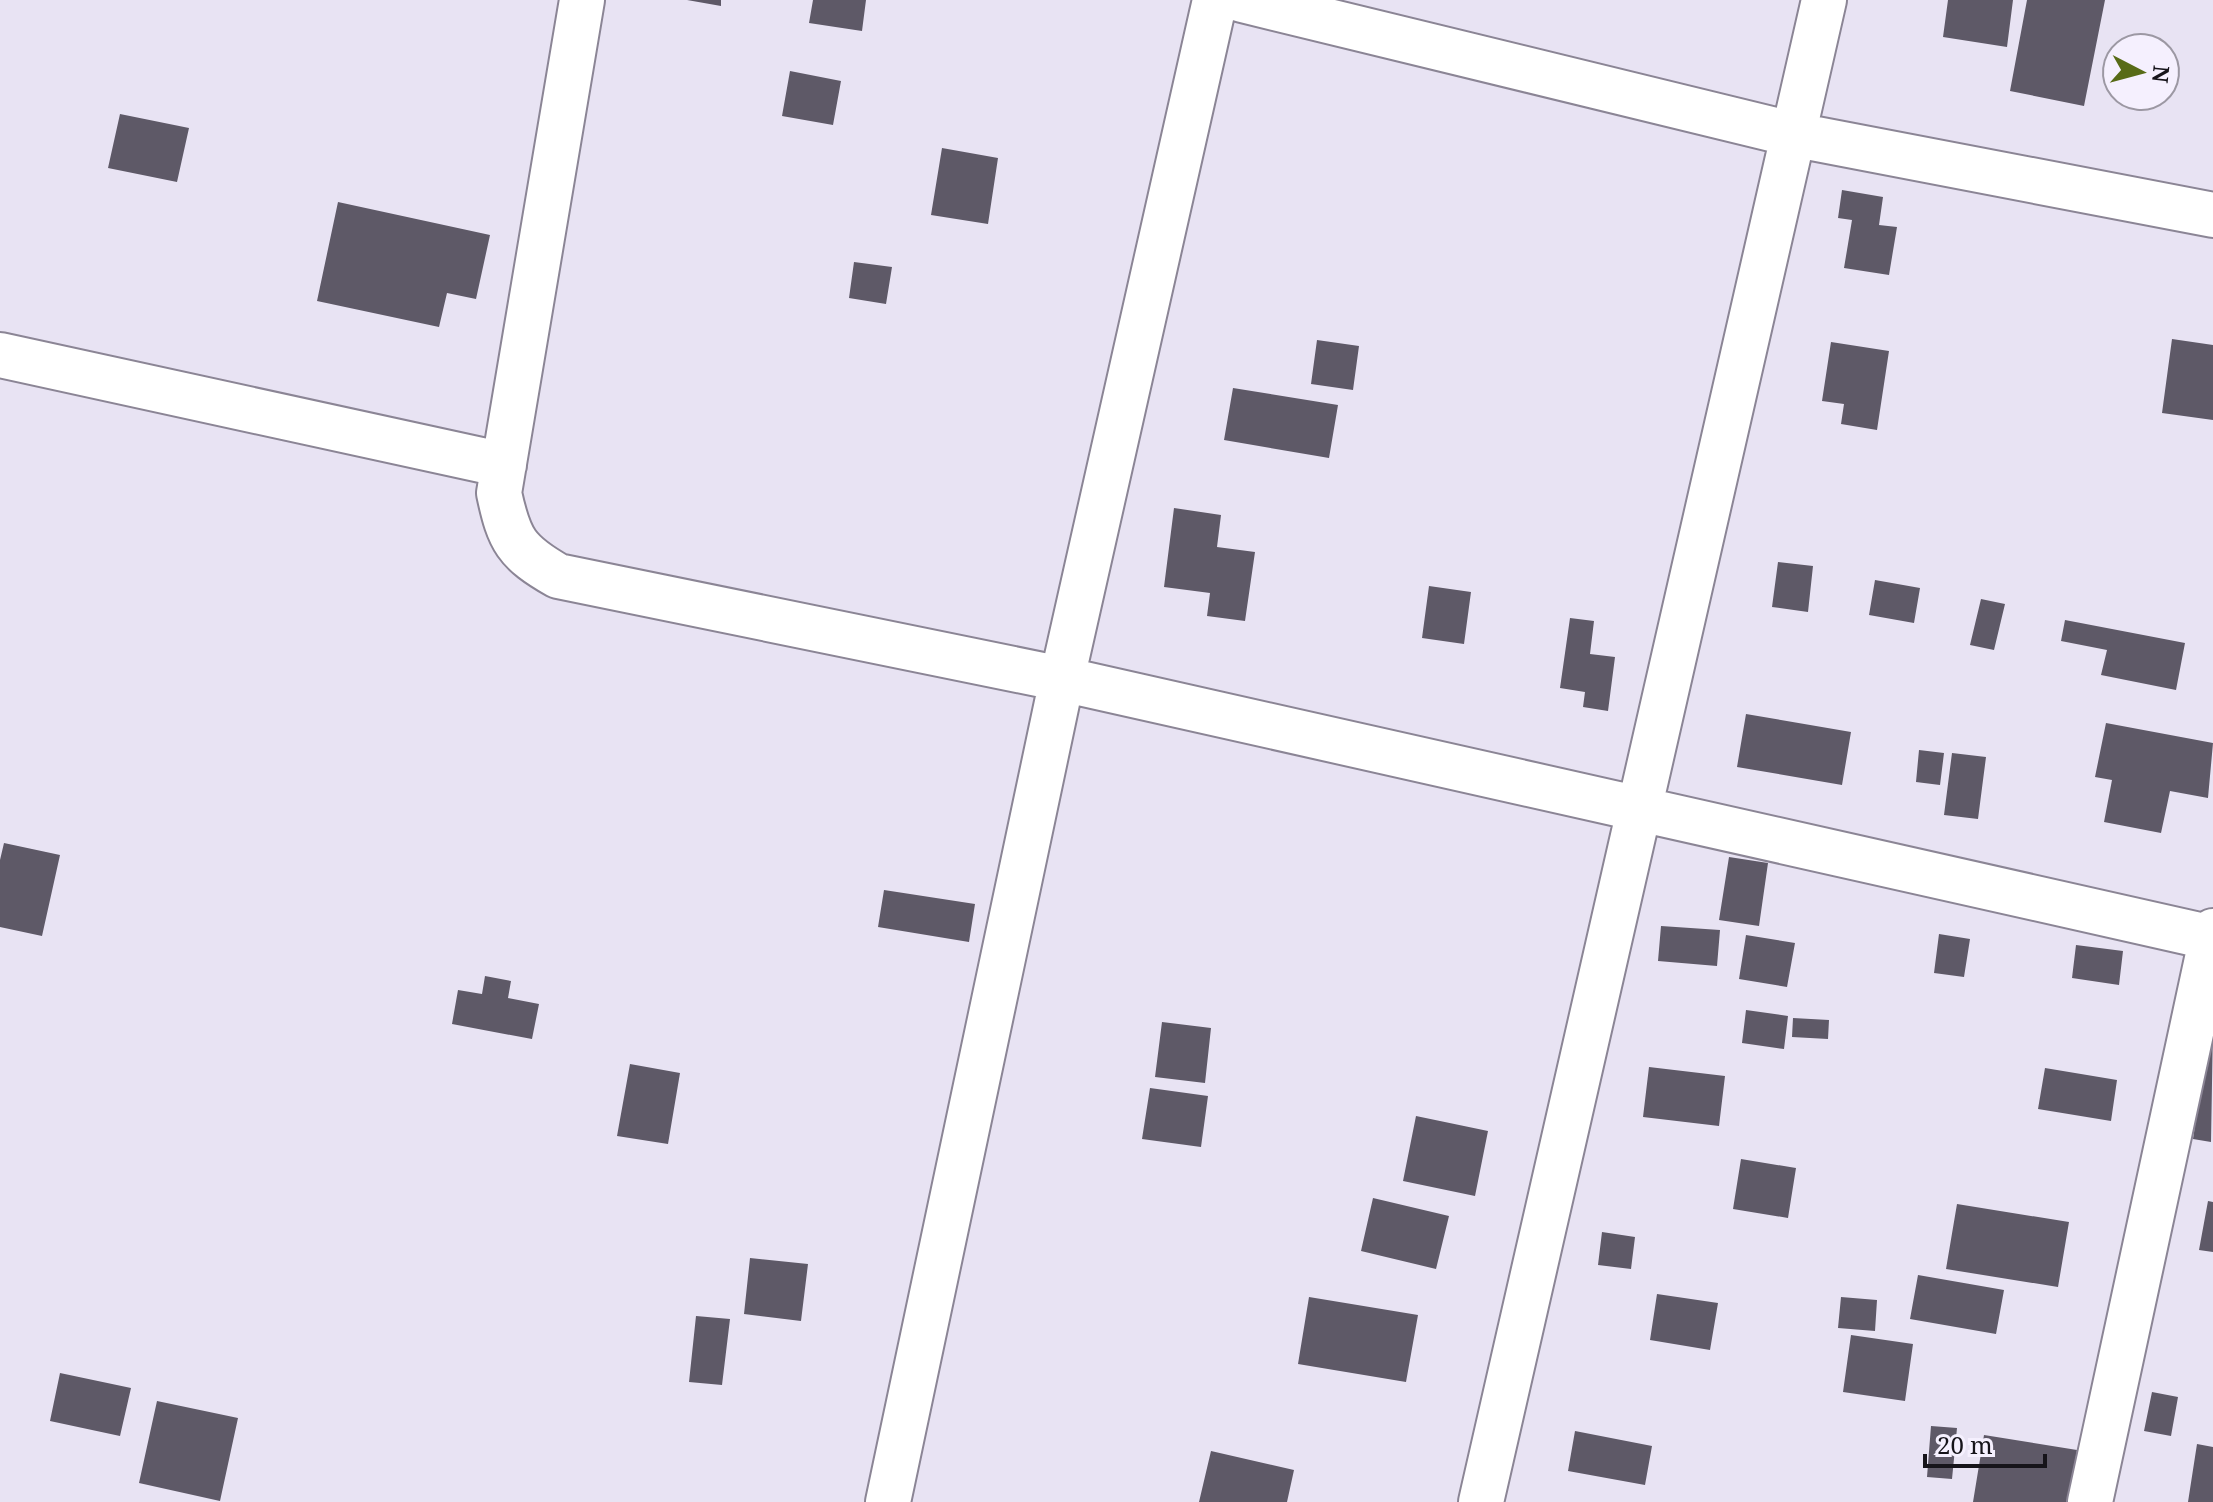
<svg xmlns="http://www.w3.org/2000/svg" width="2213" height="1502" viewBox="0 0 2213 1502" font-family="'Noto Serif',serif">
<rect width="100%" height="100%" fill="#e8e3f3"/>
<!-- building -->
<path fill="#5e5967" d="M 687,0 L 721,0 L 721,6 Z
M 813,0 L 866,0 L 862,31 L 809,23 Z
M 1948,0 L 2013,0 L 2007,47 L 1943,37 Z
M 2027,0 L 2105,0 L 2084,106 L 2010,91 Z
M 790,71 L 841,81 L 833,125 L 782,116 Z
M 120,114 L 189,128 L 177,182 L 108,168 Z
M 942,148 L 998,158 L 988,224 L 931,215 Z
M 1842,190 L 1883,197 L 1879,225 L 1897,227 L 1889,275 L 1844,268 L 1852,220 L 1838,218 Z
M 338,202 L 490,235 L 476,299 L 447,293 L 439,327 L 317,301 Z
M 854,262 L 892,267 L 886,304 L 849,298 Z
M 2172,339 L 2213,345 L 2213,420 L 2162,413 Z
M 1317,340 L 1359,346 L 1353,390 L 1311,384 Z
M 1831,342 L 1889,351 L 1877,430 L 1841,424 L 1844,404 L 1822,401 Z
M 1233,388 L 1338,405 L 1329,458 L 1224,440 Z
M 1174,508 L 1221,515 L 1217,547 L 1255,552 L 1245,621 L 1207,616 L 1210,593 L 1164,587 Z
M 1778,562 L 1813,566 L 1808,612 L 1772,607 Z
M 1875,580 L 1920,588 L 1914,623 L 1869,615 Z
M 1429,586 L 1471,592 L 1464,644 L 1422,638 Z
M 1981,599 L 2005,604 L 1994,650 L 1970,645 Z
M 1570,618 L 1594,621 L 1590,654 L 1615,657 L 1608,711 L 1583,707 L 1585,692 L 1560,688 Z
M 2065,620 L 2185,643 L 2176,690 L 2101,675 L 2107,650 L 2061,641 Z
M 1746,714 L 1851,732 L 1842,785 L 1737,767 Z
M 2106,723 L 2213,743 L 2208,798 L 2170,791 L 2161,833 L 2104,822 L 2112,780 L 2095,777 Z
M 1919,750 L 1944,753 L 1940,785 L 1916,782 Z
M 1952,753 L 1986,757 L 1978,819 L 1944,815 Z
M 4,843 L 60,855 L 42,936 L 0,927 L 0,860 Z
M 1729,857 L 1768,863 L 1759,926 L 1719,920 Z
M 884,890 L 975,904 L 969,942 L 878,927 Z
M 1661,926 L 1720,930 L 1717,966 L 1658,961 Z
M 1939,934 L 1970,939 L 1964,977 L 1934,973 Z
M 1746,935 L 1795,943 L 1787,987 L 1739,979 Z
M 2076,945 L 2123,951 L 2119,985 L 2072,978 Z
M 485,976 L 511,981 L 508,998 L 539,1004 L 532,1039 L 452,1024 L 458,990 L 482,994 Z
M 1746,1010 L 1788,1016 L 1784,1049 L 1742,1043 Z
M 1793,1018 L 1829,1020 L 1828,1039 L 1792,1037 Z
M 1162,1022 L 1211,1028 L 1205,1083 L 1155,1077 Z
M 2210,1023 L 2213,1024 L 2211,1142 L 2193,1139 Z
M 630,1064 L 680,1073 L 668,1144 L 617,1136 Z
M 1649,1067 L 1725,1076 L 1719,1126 L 1643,1117 Z
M 2045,1068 L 2117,1080 L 2111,1121 L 2038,1109 Z
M 1150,1088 L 1208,1096 L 1201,1147 L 1142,1139 Z
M 1416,1116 L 1488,1131 L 1475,1196 L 1403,1181 Z
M 1741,1159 L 1796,1168 L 1788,1218 L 1733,1209 Z
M 1373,1198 L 1449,1216 L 1436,1269 L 1361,1251 Z
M 2208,1201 L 2213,1202 L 2213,1252 L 2199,1250 Z
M 1957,1204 L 2069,1222 L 2058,1287 L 1946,1269 Z
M 1602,1232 L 1635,1237 L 1631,1269 L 1598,1265 Z
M 750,1258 L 808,1264 L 801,1321 L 744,1314 Z
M 1918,1275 L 2004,1290 L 1996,1334 L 1910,1319 Z
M 1657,1294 L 1718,1303 L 1710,1350 L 1650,1340 Z
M 1309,1297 L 1418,1315 L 1406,1382 L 1298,1364 Z
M 1841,1297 L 1877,1300 L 1875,1331 L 1838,1328 Z
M 696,1316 L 730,1319 L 722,1385 L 689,1382 Z
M 1851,1335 L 1913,1344 L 1905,1401 L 1843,1392 Z
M 60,1373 L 131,1388 L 120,1436 L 50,1421 Z
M 2152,1392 L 2178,1397 L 2171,1436 L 2144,1431 Z
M 157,1401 L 238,1418 L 220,1501 L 139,1483 Z
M 1931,1426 L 1957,1428 L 1952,1479 L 1927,1477 Z
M 1575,1431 L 1652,1446 L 1645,1485 L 1568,1471 Z
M 1984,1435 L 2077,1450 L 2068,1502 L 1973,1502 Z
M 2197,1444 L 2213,1447 L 2213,1502 L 2188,1502 Z
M 1211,1451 L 1294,1470 L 1287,1502 L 1199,1502 Z"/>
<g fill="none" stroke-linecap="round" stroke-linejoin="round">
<defs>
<path id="street" d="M 582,0 L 499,493 C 509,540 516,552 558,576 L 1062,679 L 888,1502
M 1215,0 L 1062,679 L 2213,938
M 1242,0 L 1796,135 L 2213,215
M 0,355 L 504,465
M 1481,1502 L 1824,0
M 2090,1502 L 2213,931"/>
</defs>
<!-- street casing -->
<use href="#street" stroke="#8b8595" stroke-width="48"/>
<!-- street -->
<use href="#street" stroke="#fff" stroke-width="44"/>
</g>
<!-- north arrow -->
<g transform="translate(2141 72) rotate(96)"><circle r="38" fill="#f5f0fe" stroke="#9c98a3" stroke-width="2"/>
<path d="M0-6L14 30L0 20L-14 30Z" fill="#586b17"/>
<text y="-12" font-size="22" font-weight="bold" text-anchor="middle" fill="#16141a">N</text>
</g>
<!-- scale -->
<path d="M1925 1454v12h120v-12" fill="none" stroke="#16141a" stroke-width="4"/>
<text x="1937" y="1454" font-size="24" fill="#16141a" stroke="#f5f0fe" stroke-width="6" paint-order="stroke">20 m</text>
</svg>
